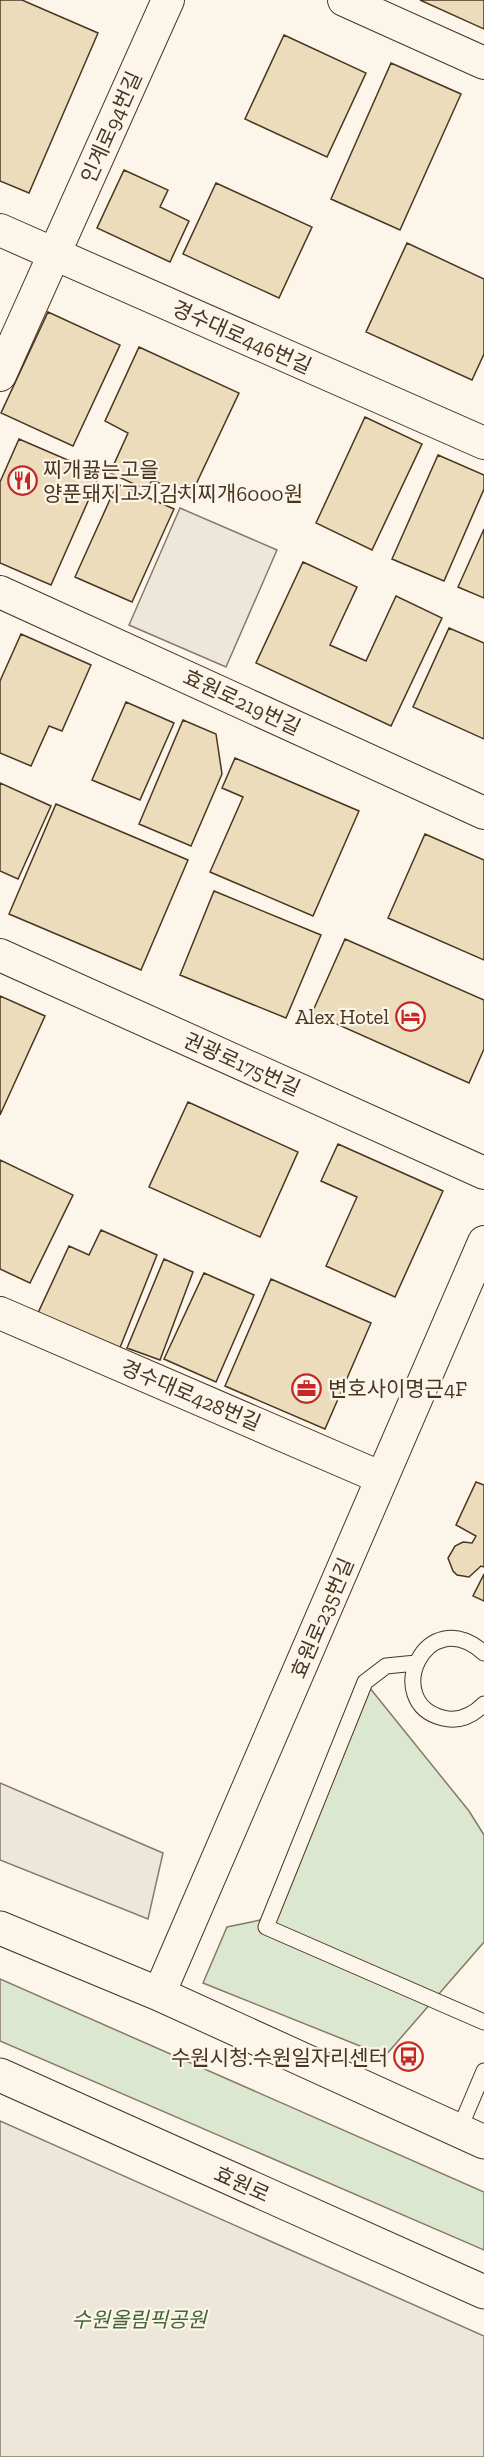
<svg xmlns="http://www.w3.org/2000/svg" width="484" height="2457" viewBox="0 0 484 2457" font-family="'Zilla Slab','Noto Sans KR',serif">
<rect width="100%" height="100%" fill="#fbf6e9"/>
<!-- green -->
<path fill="#dce7d0" stroke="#887966" stroke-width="1.5" d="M 365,1682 L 469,1811 L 484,1835 L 484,1942 L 385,2056 L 203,1983 L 227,1927 L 270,1918 Z
M 0,1979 L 484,2192 L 484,2250 L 0,2041 Z"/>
<!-- parking -->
<path fill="#ede7d9" stroke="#887966" stroke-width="1.5" d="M 180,508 L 277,550 L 226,667 L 129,625 Z
M 0,1783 L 163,1853 L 148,1919 L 0,1860 Z
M 0,2121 L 484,2336 L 484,2457 L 0,2457 Z"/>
<!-- building -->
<path fill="#ecdcbc" stroke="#4a3520" stroke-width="1.5" d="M 0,0 L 22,0 L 98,33 L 29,193 L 0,181 Z
M 420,0 L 484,0 L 484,29 Z
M 284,35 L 366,73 L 327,157 L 245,119 Z
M 391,63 L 461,94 L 400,230 L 331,199 Z
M 124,170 L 168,190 L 160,207 L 189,221 L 170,262 L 97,228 Z
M 216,183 L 312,227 L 279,298 L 183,254 Z
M 407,243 L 484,279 L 484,354 L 472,380 L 366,332 Z
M 48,312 L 120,345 L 73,446 L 1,413 Z
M 139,347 L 239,393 L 190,497 L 152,480 L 147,490 L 110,473 L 128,433 L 105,421 Z
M 365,417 L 422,444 L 372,550 L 316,523 Z
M 19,439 L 100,474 L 51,585 L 0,563 L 0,482 Z
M 438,455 L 484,475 L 484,489 L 444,581 L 392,559 Z
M 117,484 L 174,509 L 132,602 L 75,577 Z
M 484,529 L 484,598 L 458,587 Z
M 303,562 L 357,587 L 330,645 L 366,661 L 396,596 L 442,618 L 391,726 L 256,663 Z
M 449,628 L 484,643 L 484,739 L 413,707 Z
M 21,634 L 91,665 L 62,731 L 49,726 L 31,766 L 0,753 L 0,681 Z
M 126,702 L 174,723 L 140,800 L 92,780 Z
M 183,720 L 216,734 L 222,774 L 191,846 L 139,824 Z
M 235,758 L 359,811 L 313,916 L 210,872 L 243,797 L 222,788 Z
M 0,783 L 51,806 L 18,879 L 0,871 Z
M 56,804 L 188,860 L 141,970 L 9,914 Z
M 425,834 L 484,860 L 484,960 L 388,918 Z
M 214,891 L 321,935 L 286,1018 L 180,975 Z
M 345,939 L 484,1000 L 484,1049 L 469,1083 L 312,1013 Z
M 0,996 L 45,1016 L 0,1115 Z
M 188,1102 L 298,1152 L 260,1237 L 149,1187 Z
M 338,1144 L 443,1191 L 395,1297 L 326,1266 L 357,1197 L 321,1181 Z
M 0,1160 L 73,1195 L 30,1283 L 0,1269 Z
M 101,1230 L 157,1255 L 119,1350 L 38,1313 L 69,1246 L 89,1255 Z
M 164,1259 L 193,1272 L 160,1360 L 127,1348 Z
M 204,1273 L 254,1295 L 216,1382 L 164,1359 Z
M 271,1279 L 371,1323 L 325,1429 L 225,1386 Z
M 476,1482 L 484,1485 L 484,1567 L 481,1566 L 469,1577 L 457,1575 L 453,1571 L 448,1558 L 455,1546 L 463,1542 L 472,1543 L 476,1536 L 456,1525 Z
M 484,1574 L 484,1601 L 473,1596 Z"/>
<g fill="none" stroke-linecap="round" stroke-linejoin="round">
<defs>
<path id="service" d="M 484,1653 C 425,1601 381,1703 443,1718 C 459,1722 472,1716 484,1704
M 416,1663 L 386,1666 L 365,1682 L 266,1927 L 484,2022
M 459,2130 L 484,2071"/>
<path id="minor" d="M 344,0 L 484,63
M 0,230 L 484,443
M 0,375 L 168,0
M 0,592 L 484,813
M 0,955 L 484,1173
M 0,1313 L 382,1478
M 159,1994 L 484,1242"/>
<path id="tertiary" d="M 0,1928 L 159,1994 L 484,2142
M 0,2075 L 484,2292"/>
</defs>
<!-- service casing -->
<use href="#service" stroke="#4a3520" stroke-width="17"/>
<!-- minor casing -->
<use href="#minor" stroke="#4a3520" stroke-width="34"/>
<!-- tertiary casing -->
<use href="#tertiary" stroke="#4a3520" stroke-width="35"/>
<!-- service -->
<use href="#service" stroke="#fbf6e9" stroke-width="15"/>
<!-- minor -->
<use href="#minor" stroke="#fbf6e9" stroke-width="32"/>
<!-- tertiary -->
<use href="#tertiary" stroke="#fbf6e9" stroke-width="33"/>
</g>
<!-- icons -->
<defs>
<symbol id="restaurant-ring" viewBox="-11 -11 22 22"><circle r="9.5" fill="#fbf6e9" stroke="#c62828" stroke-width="1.5"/><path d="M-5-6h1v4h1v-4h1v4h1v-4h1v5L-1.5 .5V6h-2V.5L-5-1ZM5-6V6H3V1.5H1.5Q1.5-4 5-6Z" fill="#c62828"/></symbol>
<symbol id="hotel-ring" viewBox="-11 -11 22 22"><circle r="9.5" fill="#fbf6e9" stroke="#c62828" stroke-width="1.5"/><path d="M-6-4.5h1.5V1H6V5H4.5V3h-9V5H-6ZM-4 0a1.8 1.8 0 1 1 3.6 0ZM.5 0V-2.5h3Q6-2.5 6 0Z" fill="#c62828"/></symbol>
<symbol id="office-ring" viewBox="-11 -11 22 22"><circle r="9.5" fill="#fbf6e9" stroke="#c62828" stroke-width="1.5"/><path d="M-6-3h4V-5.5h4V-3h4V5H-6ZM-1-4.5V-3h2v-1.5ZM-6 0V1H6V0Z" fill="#c62828"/></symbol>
<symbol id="bus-ring" viewBox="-11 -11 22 22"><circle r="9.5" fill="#fbf6e9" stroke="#c62828" stroke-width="1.5"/><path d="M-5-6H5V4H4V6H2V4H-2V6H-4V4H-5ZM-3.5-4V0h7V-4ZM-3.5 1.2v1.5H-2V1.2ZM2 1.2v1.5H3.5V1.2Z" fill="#c62828"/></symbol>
</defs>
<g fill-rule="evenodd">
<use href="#restaurant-ring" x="6" y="464" width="33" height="33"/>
<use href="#hotel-ring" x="394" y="1000" width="33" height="33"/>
<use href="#office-ring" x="290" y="1372" width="33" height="33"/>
<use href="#bus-ring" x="392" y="2040" width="33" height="33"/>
</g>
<g text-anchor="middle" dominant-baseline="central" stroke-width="4.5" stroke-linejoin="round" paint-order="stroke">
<!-- street labels -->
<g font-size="21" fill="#4a3520" stroke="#fbf6e9">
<text transform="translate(111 127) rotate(-66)">인계로94번길</text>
<text transform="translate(242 337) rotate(24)">경수대로446번길</text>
<text transform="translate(242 702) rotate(25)">효원로219번길</text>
<text transform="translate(242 1064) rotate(24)">권광로175번길</text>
<text transform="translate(191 1395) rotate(23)">경수대로428번길</text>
<text transform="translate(322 1618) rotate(-67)">효원로235번길</text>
<text transform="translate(242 2184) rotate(24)">효원로</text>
</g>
<!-- poi labels -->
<g font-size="21" fill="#4a3520" stroke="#fbf6e9" text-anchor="start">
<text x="43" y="469">찌개끓는고을<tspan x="43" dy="24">양푼돼지고기김치찌개6000원</tspan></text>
<text x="389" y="1016" text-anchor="end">Alex Hotel</text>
<text x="328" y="1388">변호사이명근4F</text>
<text x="388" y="2057" text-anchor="end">수원시청.수원일자리센터</text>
</g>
<!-- park labels -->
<g font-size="21" font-style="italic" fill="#436837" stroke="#fbf6e9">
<text x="139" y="2319">수원올림픽공원</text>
</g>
</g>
</svg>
